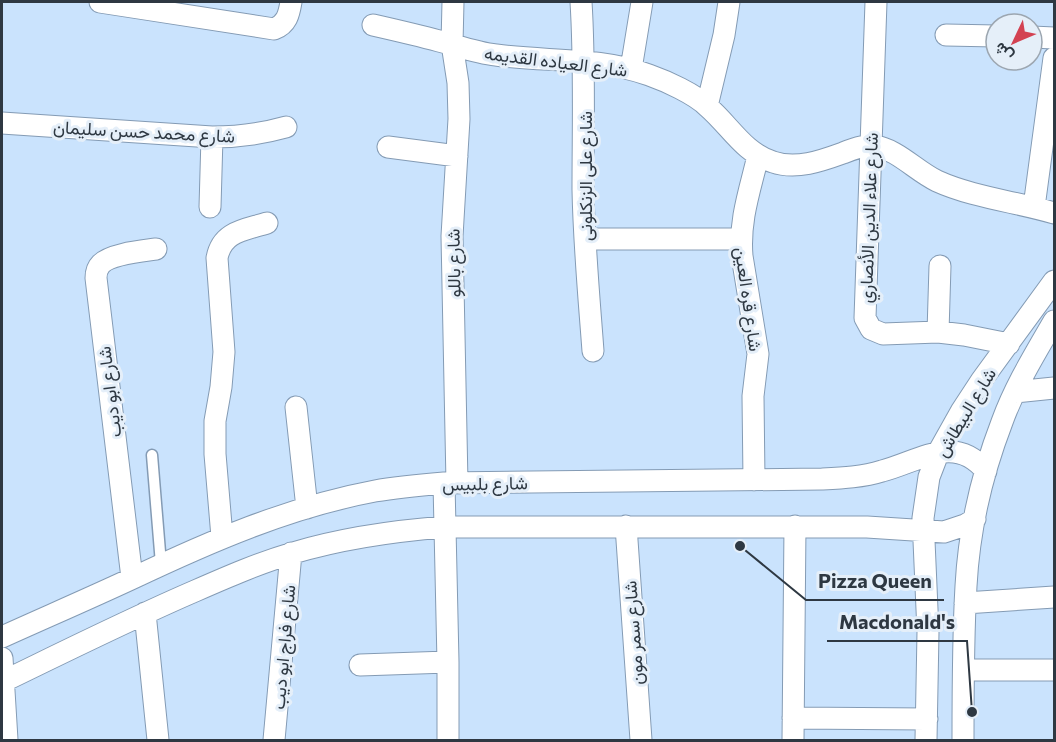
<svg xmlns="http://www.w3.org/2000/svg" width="1056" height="742" viewBox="0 0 1056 742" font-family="Commissioner,Vazirmatn,sans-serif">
<rect width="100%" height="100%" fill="#cae3fd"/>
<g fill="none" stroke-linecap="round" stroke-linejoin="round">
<defs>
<path id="service" d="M 152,455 L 161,564"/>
<path id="minor" d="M 100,2 L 274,29 C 287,24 289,14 291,2
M 453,2 L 452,44 L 458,83 L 459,119 L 452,236 L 457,483
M 581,2 C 585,64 583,127 583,190 C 584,244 589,297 593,351
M 876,2 L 865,318 L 871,329 L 883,334 L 938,332 L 964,335 L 1009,344
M 373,25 C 395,30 417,35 439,41 C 458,46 477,53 496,55 C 547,62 600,57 649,75 C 666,81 695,94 708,107 C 730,126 744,153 773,162 C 796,170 821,161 843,153 C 853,149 863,145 874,146 C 897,149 916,171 937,181 C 972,197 1017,202 1054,213
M 946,35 L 996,36
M 1032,37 L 1054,38
M 631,69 L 642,2
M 707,106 L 724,35 L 729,2
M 2,123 L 212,137 C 237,137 261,134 286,127
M 388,147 L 457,156
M 210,207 L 212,137
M 1034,207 L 1054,58
M 585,239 L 740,239
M 938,332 L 940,266
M 1015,392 L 1054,388
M 296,407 L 307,508
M 754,480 L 753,396 L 758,354 L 742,256 C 739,220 750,190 758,156
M 444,483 L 448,662 L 448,740
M 626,526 L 641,740
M 222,537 L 215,454 L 215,421 L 221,387 L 224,352 L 217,258 C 222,231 245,230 267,223
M 132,578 L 96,278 C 96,273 97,268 101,264 C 110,254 142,251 156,249
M 965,603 L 1054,597
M 145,613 L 158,740
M 2,637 C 44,618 88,599 131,579 C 209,542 289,507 375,491 C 398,487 421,485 444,483 L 822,479 C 842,478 863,477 882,471 C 920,461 955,433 986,471
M 2,658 L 7,740
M 360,665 L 448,662
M 964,670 L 1054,670
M 2,682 C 66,651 130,619 195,591 C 227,577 259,563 293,553 C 343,538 393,531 445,527 L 867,527 L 944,532 L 965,525 L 975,519
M 793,718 L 927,719
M 274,740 L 291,553
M 793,740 L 795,526
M 926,740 L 928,632 L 923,518 L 929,477 L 939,451 L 962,410 L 981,381 L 1054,281
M 963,740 C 963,689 963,637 966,586 C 969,530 982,474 1002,422 C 1015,386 1035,354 1054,321"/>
</defs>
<!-- service casing -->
<use href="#service" stroke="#849bb4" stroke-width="13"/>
<!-- minor casing -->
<use href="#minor" stroke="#849bb4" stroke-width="23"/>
<!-- service -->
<use href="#service" stroke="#fff" stroke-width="10"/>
<!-- minor -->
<use href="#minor" stroke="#fff" stroke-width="21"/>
</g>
<g text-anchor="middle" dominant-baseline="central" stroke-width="6" stroke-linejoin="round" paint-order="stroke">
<!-- street labels -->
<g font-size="18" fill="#2e3842" stroke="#e5eff9">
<text transform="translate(556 61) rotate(7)">شارع العياده القديمه</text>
<text transform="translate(144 131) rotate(3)">شارع محمد حسن سليمان</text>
<text transform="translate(585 176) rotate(-90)">شارع على الزنكلونى</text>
<text transform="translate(868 218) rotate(-88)">شارع علاء الدين الأنصاري</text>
<text transform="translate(453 263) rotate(-91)">شارع باللو</text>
<text transform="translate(749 299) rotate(82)">شارع قره العين</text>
<text transform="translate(109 392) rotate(-97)">شارع ابو ديب</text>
<text transform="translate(965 412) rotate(-59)">شارع البيطاش</text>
<text transform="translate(485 483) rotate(-1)">شارع بلبيس</text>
<text transform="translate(633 633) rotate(-94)">شارع سمر مون</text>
<text transform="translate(283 647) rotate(-85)">شارع فراج ابو ديب</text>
</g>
</g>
<!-- callouts -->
<path fill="none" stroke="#2e3842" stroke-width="2" d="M740 546L806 600H944M972 712L967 641H827"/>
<g fill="#2e3842" stroke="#e5eff9" stroke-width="2">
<circle cx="740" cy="546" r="6"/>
<circle cx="972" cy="712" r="6"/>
</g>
<g font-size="20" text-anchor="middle" font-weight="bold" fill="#2e3842" stroke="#e5eff9" stroke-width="6" stroke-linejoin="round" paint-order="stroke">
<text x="875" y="588">Pizza Queen</text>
<text x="897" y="629">Macdonald's</text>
</g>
<!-- border -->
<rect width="1056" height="742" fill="none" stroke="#2e3842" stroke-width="6"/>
<!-- north arrow -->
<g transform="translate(1014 42) rotate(226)"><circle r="28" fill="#e5eff9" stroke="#9ca6b0" stroke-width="1.5"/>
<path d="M0-4.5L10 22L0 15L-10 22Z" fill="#d34252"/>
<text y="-9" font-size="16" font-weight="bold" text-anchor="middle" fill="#2e3842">ش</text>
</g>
</svg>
